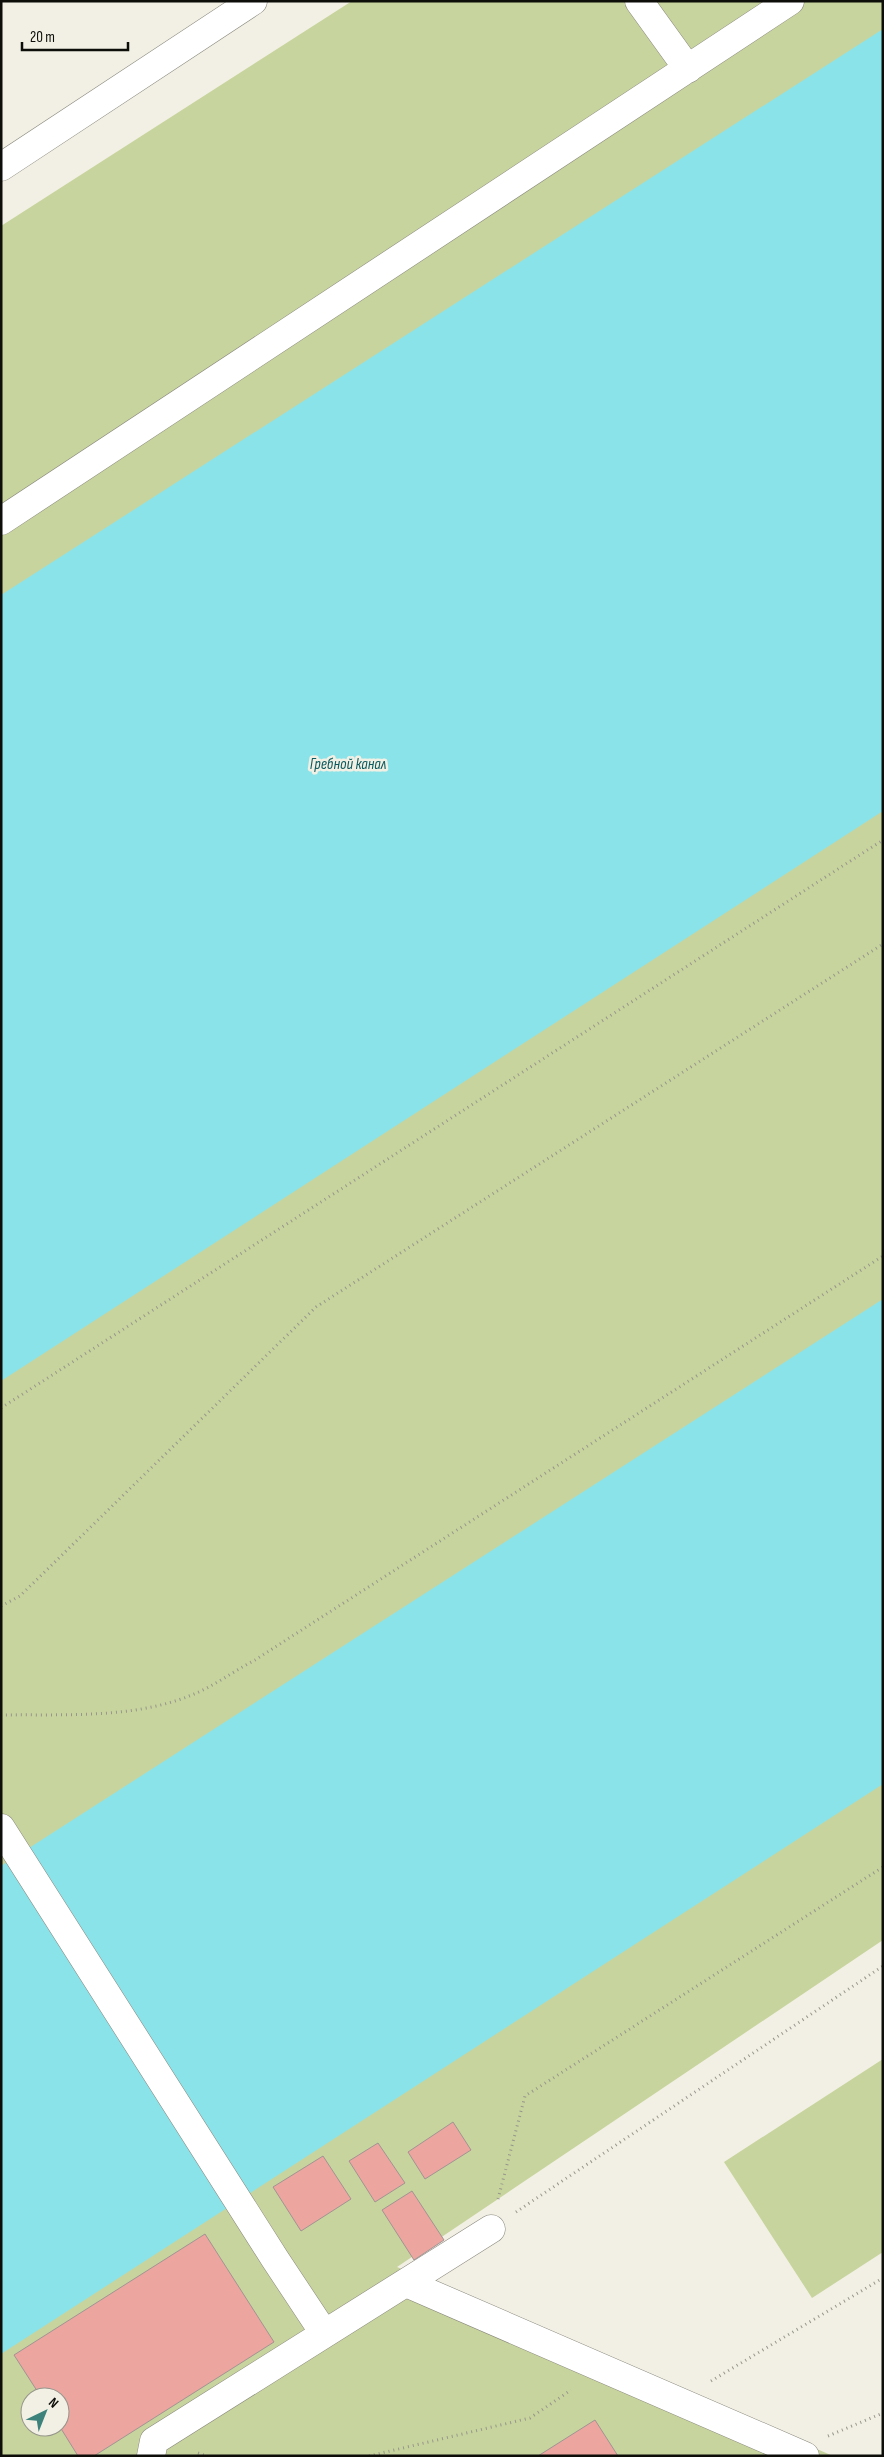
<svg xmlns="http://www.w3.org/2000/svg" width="884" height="2457" viewBox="0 0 884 2457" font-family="'Sofia Sans Condensed',sans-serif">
<rect width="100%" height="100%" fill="#f2f0e4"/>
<!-- green -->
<path fill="#c7d49d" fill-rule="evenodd" d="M 352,1 L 883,1 L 883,1940 L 397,2267 L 833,2456 L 1,2456 L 1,226 ZM 30,2397 L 60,2397 L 60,2427 L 30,2427 Z
M 883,2059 L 883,2252 L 812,2298 L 724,2162 Z"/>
<!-- water -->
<path fill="#8be3ea" d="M 883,29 L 883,811 L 1,1381 L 1,595 Z
M 883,1299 L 883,1784 L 1,2354 L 1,1866 Z"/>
<!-- building -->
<path fill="#eda5a0" stroke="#a19493" d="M 453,2122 L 471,2150 L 425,2179 L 408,2152 Z
M 378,2143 L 405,2183 L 375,2202 L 349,2161 Z
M 323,2156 L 351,2199 L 301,2231 L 273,2187 Z
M 412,2191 L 444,2240 L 414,2260 L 382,2210 Z
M 205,2234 L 274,2342 L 94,2456 L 78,2456 L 60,2427 L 60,2397 L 41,2397 L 14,2355 Z
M 595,2420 L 618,2456 L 538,2456 L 568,2437 Z"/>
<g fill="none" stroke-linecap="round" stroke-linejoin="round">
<defs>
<path id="minor" d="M 639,1 L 688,69
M 1,167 L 253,1
M 1,521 L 790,1
M 1,1828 L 275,2259 L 324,2333
M 406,2283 L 805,2456
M 151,2456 L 154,2441 L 491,2229"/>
</defs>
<!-- minor casing -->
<use href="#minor" stroke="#89877d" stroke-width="29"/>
<!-- path -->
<path stroke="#97968d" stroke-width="3" stroke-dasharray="1 4" stroke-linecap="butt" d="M 1,1408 L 883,840
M 1,1606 L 20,1596 L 316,1307 L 883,944
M 1,1715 C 69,1714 143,1720 205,1689 C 222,1680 238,1669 255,1660 L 883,1256
M 498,2199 L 525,2096 L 883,1867
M 516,2212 L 883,1966
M 711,2381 L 883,2278
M 828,2436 L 883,2413
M 198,2453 L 207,2456
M 369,2456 L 530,2418 L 571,2390"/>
<!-- minor -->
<use href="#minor" stroke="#fff" stroke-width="28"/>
</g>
<g text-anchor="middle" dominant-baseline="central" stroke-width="5" stroke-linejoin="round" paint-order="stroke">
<!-- water labels -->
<g font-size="16" font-style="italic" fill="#0b5a5f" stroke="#f2f0e4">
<text x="348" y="764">Гребной канал</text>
</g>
</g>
<!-- border -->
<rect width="884" height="2457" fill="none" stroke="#0d0d09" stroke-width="5"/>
<!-- north arrow -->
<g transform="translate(45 2412) rotate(43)"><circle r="24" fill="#f2f0e4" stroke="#96958c"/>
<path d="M0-4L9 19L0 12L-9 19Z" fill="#3d837b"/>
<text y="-8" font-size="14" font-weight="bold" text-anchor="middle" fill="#0d0d09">N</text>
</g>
<!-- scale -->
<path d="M22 42v8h106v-8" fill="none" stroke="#0d0d09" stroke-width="2.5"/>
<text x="30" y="42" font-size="15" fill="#0d0d09" stroke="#f2f0e4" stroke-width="4" paint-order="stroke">20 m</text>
</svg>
